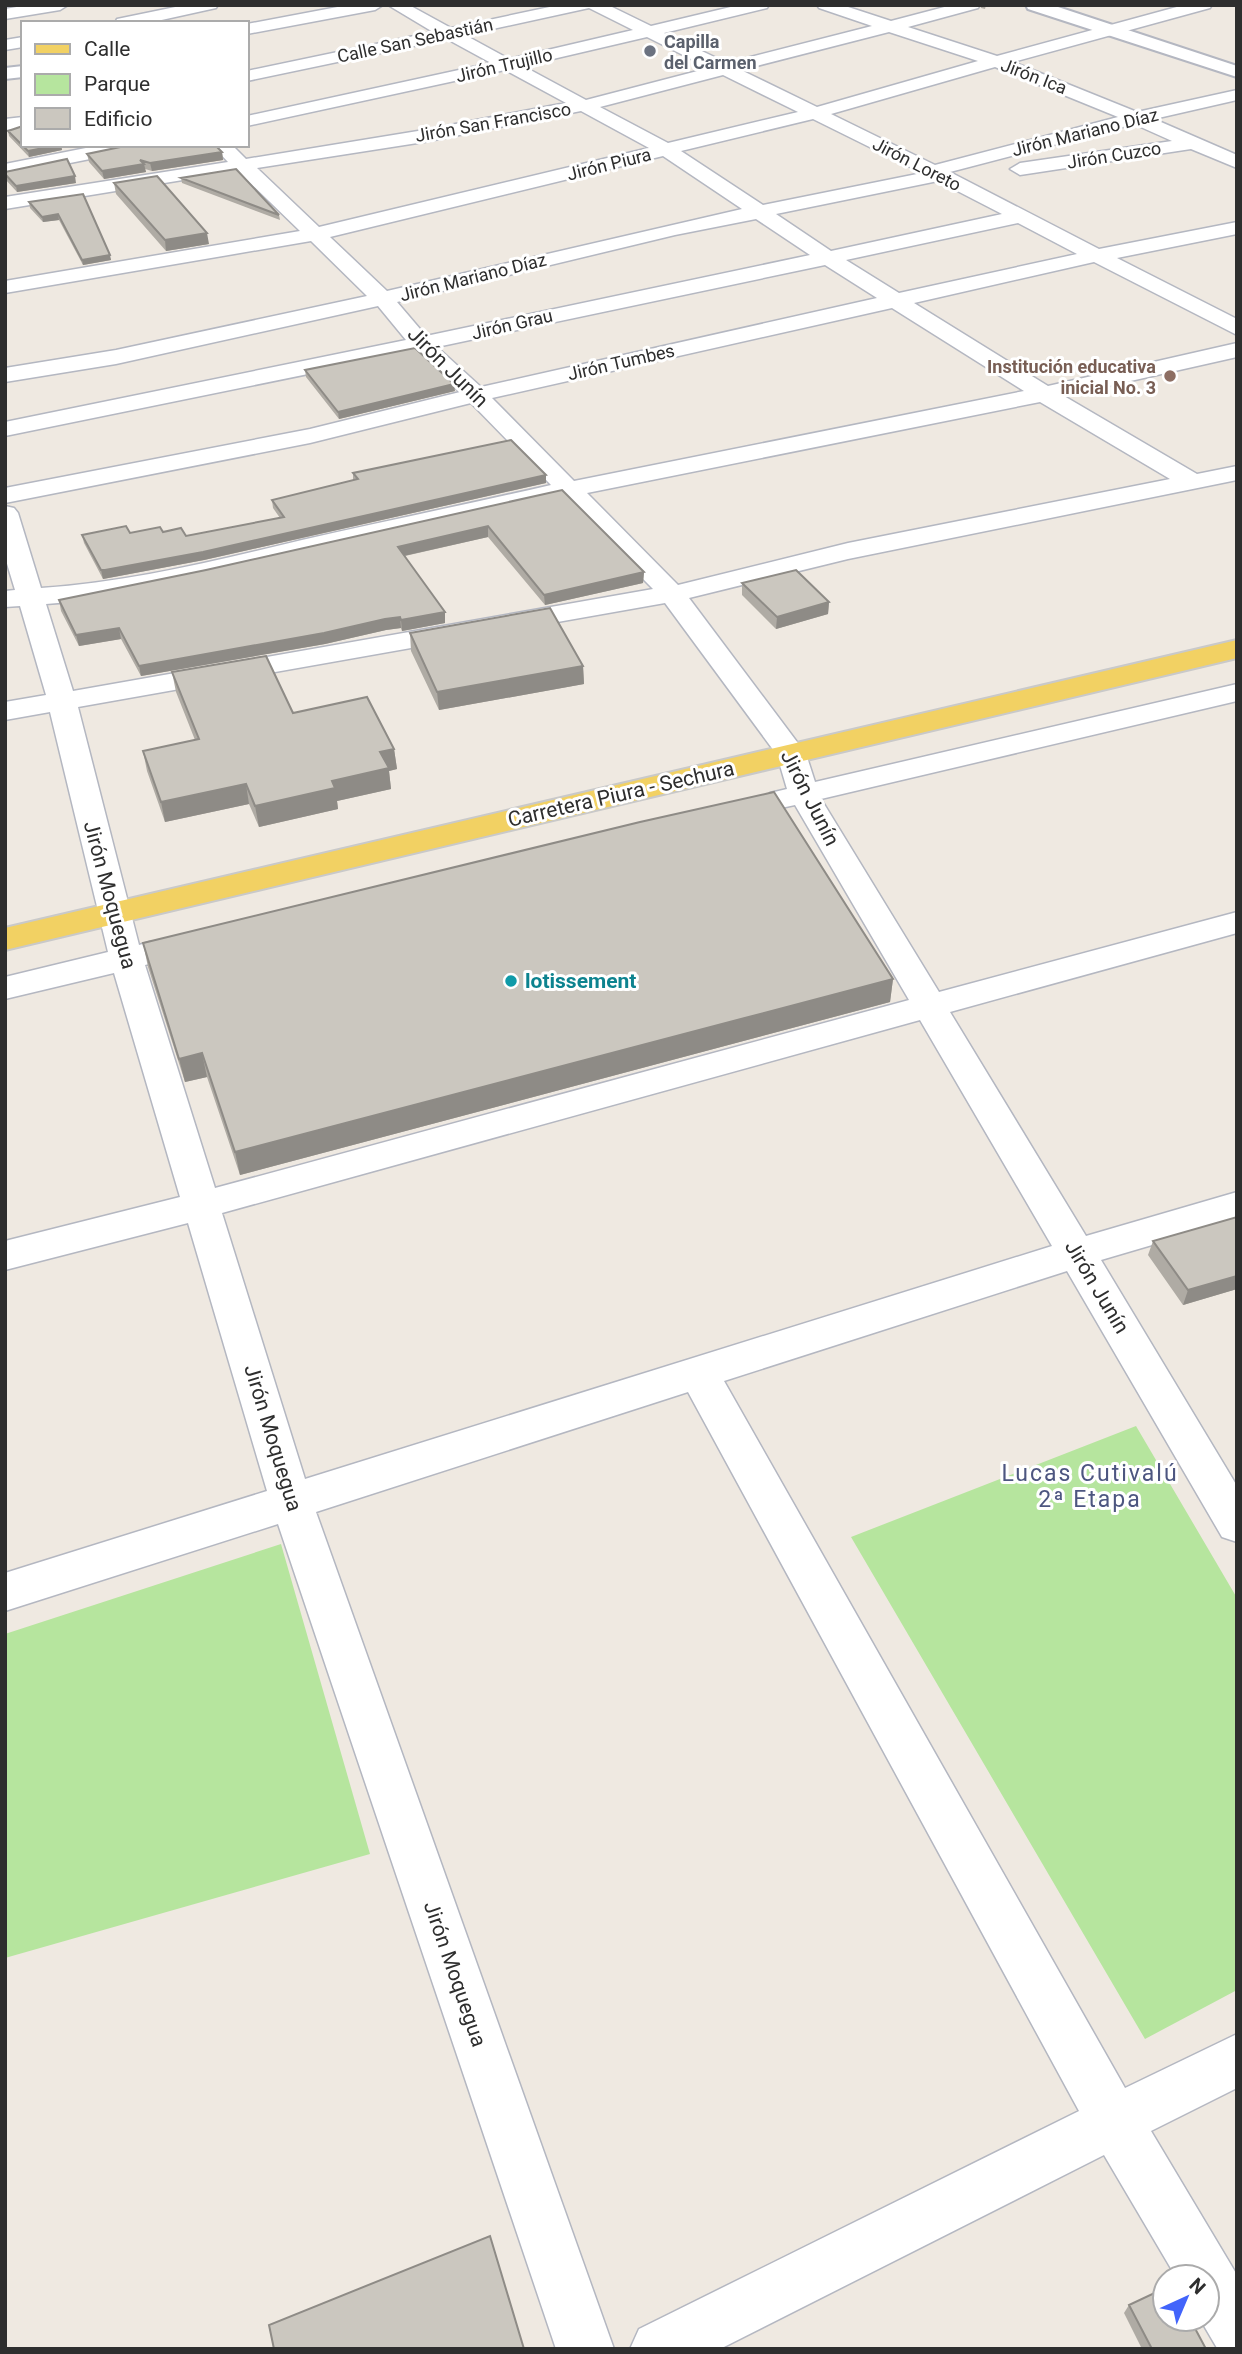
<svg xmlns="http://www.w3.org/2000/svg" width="1242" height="2354" viewBox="0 0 1242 2354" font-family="Roboto,sans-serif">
<rect width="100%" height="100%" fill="#efe9e1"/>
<!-- green -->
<path fill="#b6e59e" d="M 1136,1426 L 1237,1598 L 1237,1990 L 1145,2039 L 851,1537 Z
M 281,1544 L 370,1854 L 5,1958 L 5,1634 Z"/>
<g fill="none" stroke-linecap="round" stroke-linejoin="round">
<defs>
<path id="street" d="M 28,5 L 68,5 L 60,10 L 5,19 L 5,9 Z
M 185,5 L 218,5 L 216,8 L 148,23 L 115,23 L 117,19 Z
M 348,5 L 383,5 L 375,10 L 247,34 L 247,24 Z
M 388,5 L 409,5 L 451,28 L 559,5 L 608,5 L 651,26 L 739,5 L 769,5 L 767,8 L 664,33 L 727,63 L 872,26 L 819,8 L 817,5 L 842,5 L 891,21 L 952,5 L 980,5 L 978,8 L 908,27 L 997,56 L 1184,5 L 1212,5 L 1210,8 L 1013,62 L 1137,112 L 1237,90 L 1237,100 L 1154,119 L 1237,155 L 1237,168 L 1191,149 L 1020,175 L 1010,169 L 1020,163 L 1172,141 L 1134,124 L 950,172 L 1099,249 L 1237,222 L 1237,234 L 1117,258 L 1237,319 L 1237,335 L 1094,262 L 914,303 L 1048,386 L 1237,343 L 1237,357 L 1064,396 L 1197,474 L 1237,466 L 1237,480 L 848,559 L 689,598 L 806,754 L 815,782 L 1237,684 L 1237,701 L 821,799 L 939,992 L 1237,912 L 1237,933 L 950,1012 L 1086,1236 L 1237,1192 L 1237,1220 L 1101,1260 L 1237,1486 L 1237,1542 L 1222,1537 L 1067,1271 L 724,1381 L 1125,2088 L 1237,2034 L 1237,2088 L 1151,2131 L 1237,2275 L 1237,2349 L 1217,2348 L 1200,2319 L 1207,2319 L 1207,2277 L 1176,2277 L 1104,2155 L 720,2349 L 630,2349 L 639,2329 L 1079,2111 L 688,1392 L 316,1512 L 614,2349 L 556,2349 L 278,1524 L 5,1611 L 5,1573 L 267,1491 L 188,1223 L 5,1270 L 5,1241 L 180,1197 L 114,973 L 5,999 L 5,977 L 108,952 L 50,712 L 5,720 L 5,702 L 46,695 L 20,606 L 5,607 L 5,591 L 15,590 L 5,557 L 5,506 L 14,508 L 18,513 L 41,588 C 130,582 215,561 302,540 C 385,521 468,504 551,485 L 471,403 L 310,443 L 5,503 L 5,488 L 310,429 L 460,392 L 416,352 L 5,436 L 5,422 L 406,340 L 378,306 L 116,364 L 5,382 L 5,368 L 116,350 L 367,296 L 311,241 L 5,293 L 5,281 L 300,231 L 238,171 L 5,209 L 5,197 L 228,162 L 212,145 L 232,145 L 246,159 L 424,130 L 566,103 L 505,70 L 247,126 L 247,116 L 491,63 L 447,39 L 247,81 L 247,71 L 433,32 ZM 589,8 L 633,30 L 509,59 L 465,35 ZM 889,32 L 978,61 L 817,107 L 741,70 ZM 647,37 L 709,68 L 586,100 L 523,66 ZM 995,67 L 1118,117 L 935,165 L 831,114 ZM 723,75 L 798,112 L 668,143 L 600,107 ZM 581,111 L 649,148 L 319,227 L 257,168 L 424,142 ZM 813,119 L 922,173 L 763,205 L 681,151 ZM 663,156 L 742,209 L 387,291 L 330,237 ZM 938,181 L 1002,214 L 831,251 L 776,214 ZM 756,219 L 810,255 L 426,336 L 397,302 L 675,235 ZM 1018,223 L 1077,254 L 899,293 L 846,260 ZM 825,265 L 877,298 L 481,387 L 437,347 ZM 892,308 L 1024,391 L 574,481 L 492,398 ZM 1040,402 L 1170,479 L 848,543 L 678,585 L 587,493 ZM 563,498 L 653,589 L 73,691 L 46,604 C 133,598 218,576 303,556 C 389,535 476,517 563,498 ZM 665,603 L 777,755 L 787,789 L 770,793 L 766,799 L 770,805 L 781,808 L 795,805 L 909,1000 L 215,1188 L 145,965 L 162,961 L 166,953 L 162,945 L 150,942 L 139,945 L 78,707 ZM 920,1020 L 1052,1246 L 305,1479 L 222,1213 Z
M 23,37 L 23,47 L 5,50 L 5,40 Z
M 23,117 L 23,128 L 5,130 L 5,119 Z
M 101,145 L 139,145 L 130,151 L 5,176 L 5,164 Z"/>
<path id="secondary" d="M 1026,5 L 1052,5 L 1237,66 L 1237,77 L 1028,9 Z
M 23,66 L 23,77 L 5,79 L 5,68 Z"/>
<path id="primary" d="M 1237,640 L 1237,658 L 5,950 L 5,928 Z"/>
</defs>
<!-- street casing -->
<use href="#street" stroke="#b4b7c1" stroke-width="3"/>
<!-- secondary casing -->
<use href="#secondary" stroke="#b4b7c1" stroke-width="4"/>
<!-- primary casing -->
<use href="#primary" stroke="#c9c9c9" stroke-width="4"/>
<!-- street -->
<use href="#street" fill="#fff" fill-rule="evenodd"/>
<!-- secondary -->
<use href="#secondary" fill="#fff" fill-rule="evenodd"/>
<!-- primary -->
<use href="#primary" fill="#f2d163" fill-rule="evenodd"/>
</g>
<!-- wall -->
<path fill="#afaba4" d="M 981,5 L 986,5 L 985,9 L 981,8 Z
M 8,131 L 61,145 L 62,150 L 29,157 L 9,136 Z
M 222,152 L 223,160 L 152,171 L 145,169 L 146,172 L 104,179 L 89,162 L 87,154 Z
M 5,172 L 76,183 L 17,192 L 5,179 Z
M 181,178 L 279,215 L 280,220 L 182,183 Z
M 114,183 L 209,244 L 166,251 L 116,194 Z
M 83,194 L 111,260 L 83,265 L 59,220 L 43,222 L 30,208 L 29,202 Z
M 305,370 L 455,391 L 339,419 L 306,377 Z
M 353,473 L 546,483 L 204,560 L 103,579 L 84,543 L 82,535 L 163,532 L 186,536 L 280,518 L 273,508 L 272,500 L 353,480 Z
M 562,490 L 644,572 L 643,583 L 545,605 L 488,537 L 405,556 L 445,623 L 402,631 L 401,628 L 386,630 L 325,644 L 141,676 L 121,639 L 79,646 L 61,611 L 59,600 L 206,570 Z
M 742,583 L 829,602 L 828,614 L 776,629 L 742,595 Z
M 410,633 L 583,666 L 584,684 L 439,710 L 411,651 Z
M 172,672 L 394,749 L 397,769 L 389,771 L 391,789 L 337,801 L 338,809 L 259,827 L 249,804 L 165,822 L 147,771 L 143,751 L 195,740 L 176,692 Z
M 143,943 L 893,979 L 890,1002 L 240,1175 L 207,1077 L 185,1082 L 148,967 Z
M 1237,1217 L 1237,1289 L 1183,1305 L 1148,1255 L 1153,1241 Z
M 1129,2305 L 1206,2349 L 1142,2349 L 1124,2313 Z"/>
<!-- shaded-wall -->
<path fill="#8e8b86" d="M 61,145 L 62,150 L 29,157 L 28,151 Z
M 222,152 L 223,160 L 152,171 L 150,163 Z
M 144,164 L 146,172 L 104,179 L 102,171 Z
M 75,176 L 76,183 L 17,192 L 16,186 Z
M 58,214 L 59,220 L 43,222 L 42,217 Z
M 207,233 L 209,244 L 166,251 L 165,240 Z
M 110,255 L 111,260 L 83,265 L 82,260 Z
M 454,384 L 455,391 L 339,419 L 338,412 Z
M 546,475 L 546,483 L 204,560 L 103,579 L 101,570 Z
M 488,526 L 488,537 L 399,557 L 398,547 Z
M 644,572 L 643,583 L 545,605 L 544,595 Z
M 829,602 L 828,614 L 776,629 L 777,617 Z
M 445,612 L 445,623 L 402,631 L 401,620 Z
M 400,617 L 401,628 L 386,630 L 325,644 L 141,676 L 139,666 L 385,619 Z
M 119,628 L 121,639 L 79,646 L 76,635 Z
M 583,666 L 584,684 L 439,710 L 437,692 Z
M 394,749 L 397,769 L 389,771 L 391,789 L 337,801 L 338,809 L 259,827 L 255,806 L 332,781 L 380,752 Z
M 246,784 L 249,804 L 165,822 L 161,802 Z
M 893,979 L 890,1002 L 240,1175 L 235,1152 Z
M 202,1053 L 207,1077 L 185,1082 L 179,1059 Z
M 1237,1276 L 1237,1289 L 1183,1305 L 1188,1290 Z"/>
<!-- building -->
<path fill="#cbc7bf" stroke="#8e8b86" stroke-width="2" d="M 23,126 L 23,145 L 59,145 L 28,151 L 8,131 Z
M 215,145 L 222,152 L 150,163 L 140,160 L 144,164 L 102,171 L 87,154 L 130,145 Z
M 67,159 L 75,176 L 16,186 L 5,174 L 5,172 Z
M 236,169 L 279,215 L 181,178 Z
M 157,176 L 207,233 L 165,240 L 114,183 Z
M 83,194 L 110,255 L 82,260 L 58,214 L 42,217 L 29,202 Z
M 415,348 L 454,384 L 338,412 L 305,370 Z
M 511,440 L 546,475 L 203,552 L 105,570 L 101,570 L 82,535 L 126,526 L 130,533 L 160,527 L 163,532 L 181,528 L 186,536 L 284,517 L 272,500 L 358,479 L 353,473 Z
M 562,490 L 644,572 L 544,595 L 488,526 L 398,547 L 445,612 L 401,620 L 400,617 L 385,619 L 324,633 L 139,666 L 119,628 L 76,635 L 59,600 L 206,570 Z
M 796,570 L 829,602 L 777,617 L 742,583 Z
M 550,608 L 583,666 L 437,692 L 410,633 Z
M 266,656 L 293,713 L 367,697 L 394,749 L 380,752 L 389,768 L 332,781 L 335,788 L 255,806 L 246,784 L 161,802 L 143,751 L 199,739 L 172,672 Z
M 774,792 L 893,979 L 235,1152 L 202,1053 L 179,1059 L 143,943 L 640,822 Z
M 1237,1217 L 1237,1276 L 1188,1290 L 1153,1241 Z
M 490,2236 L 524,2349 L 274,2349 L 269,2325 Z
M 1165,2288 L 1165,2319 L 1190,2319 L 1206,2349 L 1152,2349 L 1129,2305 Z"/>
<!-- markers -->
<circle fill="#6b7280" stroke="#fff" stroke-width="2.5" cx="650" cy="51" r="7"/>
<circle fill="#8d6e63" stroke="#fff" stroke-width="2.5" cx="1170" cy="376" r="7"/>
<circle fill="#0f9aa8" stroke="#fff" stroke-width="2.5" cx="511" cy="981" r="7"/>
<g text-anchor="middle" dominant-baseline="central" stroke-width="6" stroke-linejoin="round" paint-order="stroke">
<!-- far-street labels -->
<g font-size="18" fill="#2e2e2e" stroke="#fff">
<text transform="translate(415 40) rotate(-12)">Calle San Sebastián</text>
<text transform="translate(504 65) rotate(-13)">Jirón Trujillo</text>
<text transform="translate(1034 76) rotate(21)">Jirón Ica</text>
<text transform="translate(493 122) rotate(-10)">Jirón San Francisco</text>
<text transform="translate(1085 132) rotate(-14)">Jirón Mariano Díaz</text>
<text transform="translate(1114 155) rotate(-9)">Jirón Cuzco</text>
<text transform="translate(609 164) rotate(-14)">Jirón Piura</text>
<text transform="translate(917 164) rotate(27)">Jirón Loreto</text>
<text transform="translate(473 277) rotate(-14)">Jirón Mariano Díaz</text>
<text transform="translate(512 324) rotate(-13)">Jirón Grau</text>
<text transform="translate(621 362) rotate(-13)">Jirón Tumbes</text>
</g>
<!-- far-worship labels -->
<g font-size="18" font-weight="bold" fill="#5b616d" stroke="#fff" text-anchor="start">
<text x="664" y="41">Capilla<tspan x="664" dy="21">del Carmen</tspan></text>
</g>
<!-- far-education labels -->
<g font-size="18" font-weight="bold" fill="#785e54" stroke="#fff" text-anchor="end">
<text x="1156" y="366">Institución educativa<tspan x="1156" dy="21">inicial No. 3</tspan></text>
</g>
<!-- street labels -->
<g font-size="21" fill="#2e2e2e" stroke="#fff">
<text transform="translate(448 367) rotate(45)">Jirón Junín</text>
<text transform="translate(621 794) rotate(-13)">Carretera Piura - Sechura</text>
<text transform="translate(810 798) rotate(63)">Jirón Junín</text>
<text transform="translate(110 895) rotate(75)">Jirón Moquegua</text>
<text transform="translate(1097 1287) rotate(59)">Jirón Junín</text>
<text transform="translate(273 1438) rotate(73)">Jirón Moquegua</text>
<text transform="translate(455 1974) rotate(71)">Jirón Moquegua</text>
</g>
<!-- culture labels -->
<g font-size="21" font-weight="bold" fill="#0d838f" stroke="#fff" text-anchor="start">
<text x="525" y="981">lotissement</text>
</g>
<!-- neighbourhood labels -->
<g font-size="23" letter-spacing="2" fill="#4d5680" stroke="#fff">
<text x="1090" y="1473">Lucas Cutivalú<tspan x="1090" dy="26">2ª Etapa</tspan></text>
</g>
</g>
<!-- border -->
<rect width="1242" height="2354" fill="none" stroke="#2e2e2e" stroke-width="14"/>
<!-- legend -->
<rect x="21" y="21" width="228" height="126" fill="#ffffff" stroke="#ababab" stroke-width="2"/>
<rect x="35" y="44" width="35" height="10" fill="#f2d163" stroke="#ababab" stroke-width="2"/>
<text x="84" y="56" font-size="21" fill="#2e2e2e">Calle</text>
<rect x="35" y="74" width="35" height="21" fill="#b6e59e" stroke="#ababab" stroke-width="2"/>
<text x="84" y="91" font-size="21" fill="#2e2e2e">Parque</text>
<rect x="35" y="108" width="35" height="21" fill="#cbc7bf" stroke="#ababab" stroke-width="2"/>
<text x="84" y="126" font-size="21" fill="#2e2e2e">Edificio</text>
<!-- north arrow -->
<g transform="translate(1186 2298) rotate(44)"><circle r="33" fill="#ffffff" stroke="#ababab" stroke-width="2"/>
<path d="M0-5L12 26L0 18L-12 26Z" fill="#4264fb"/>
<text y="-10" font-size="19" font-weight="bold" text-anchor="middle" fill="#2e2e2e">N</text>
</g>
</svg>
